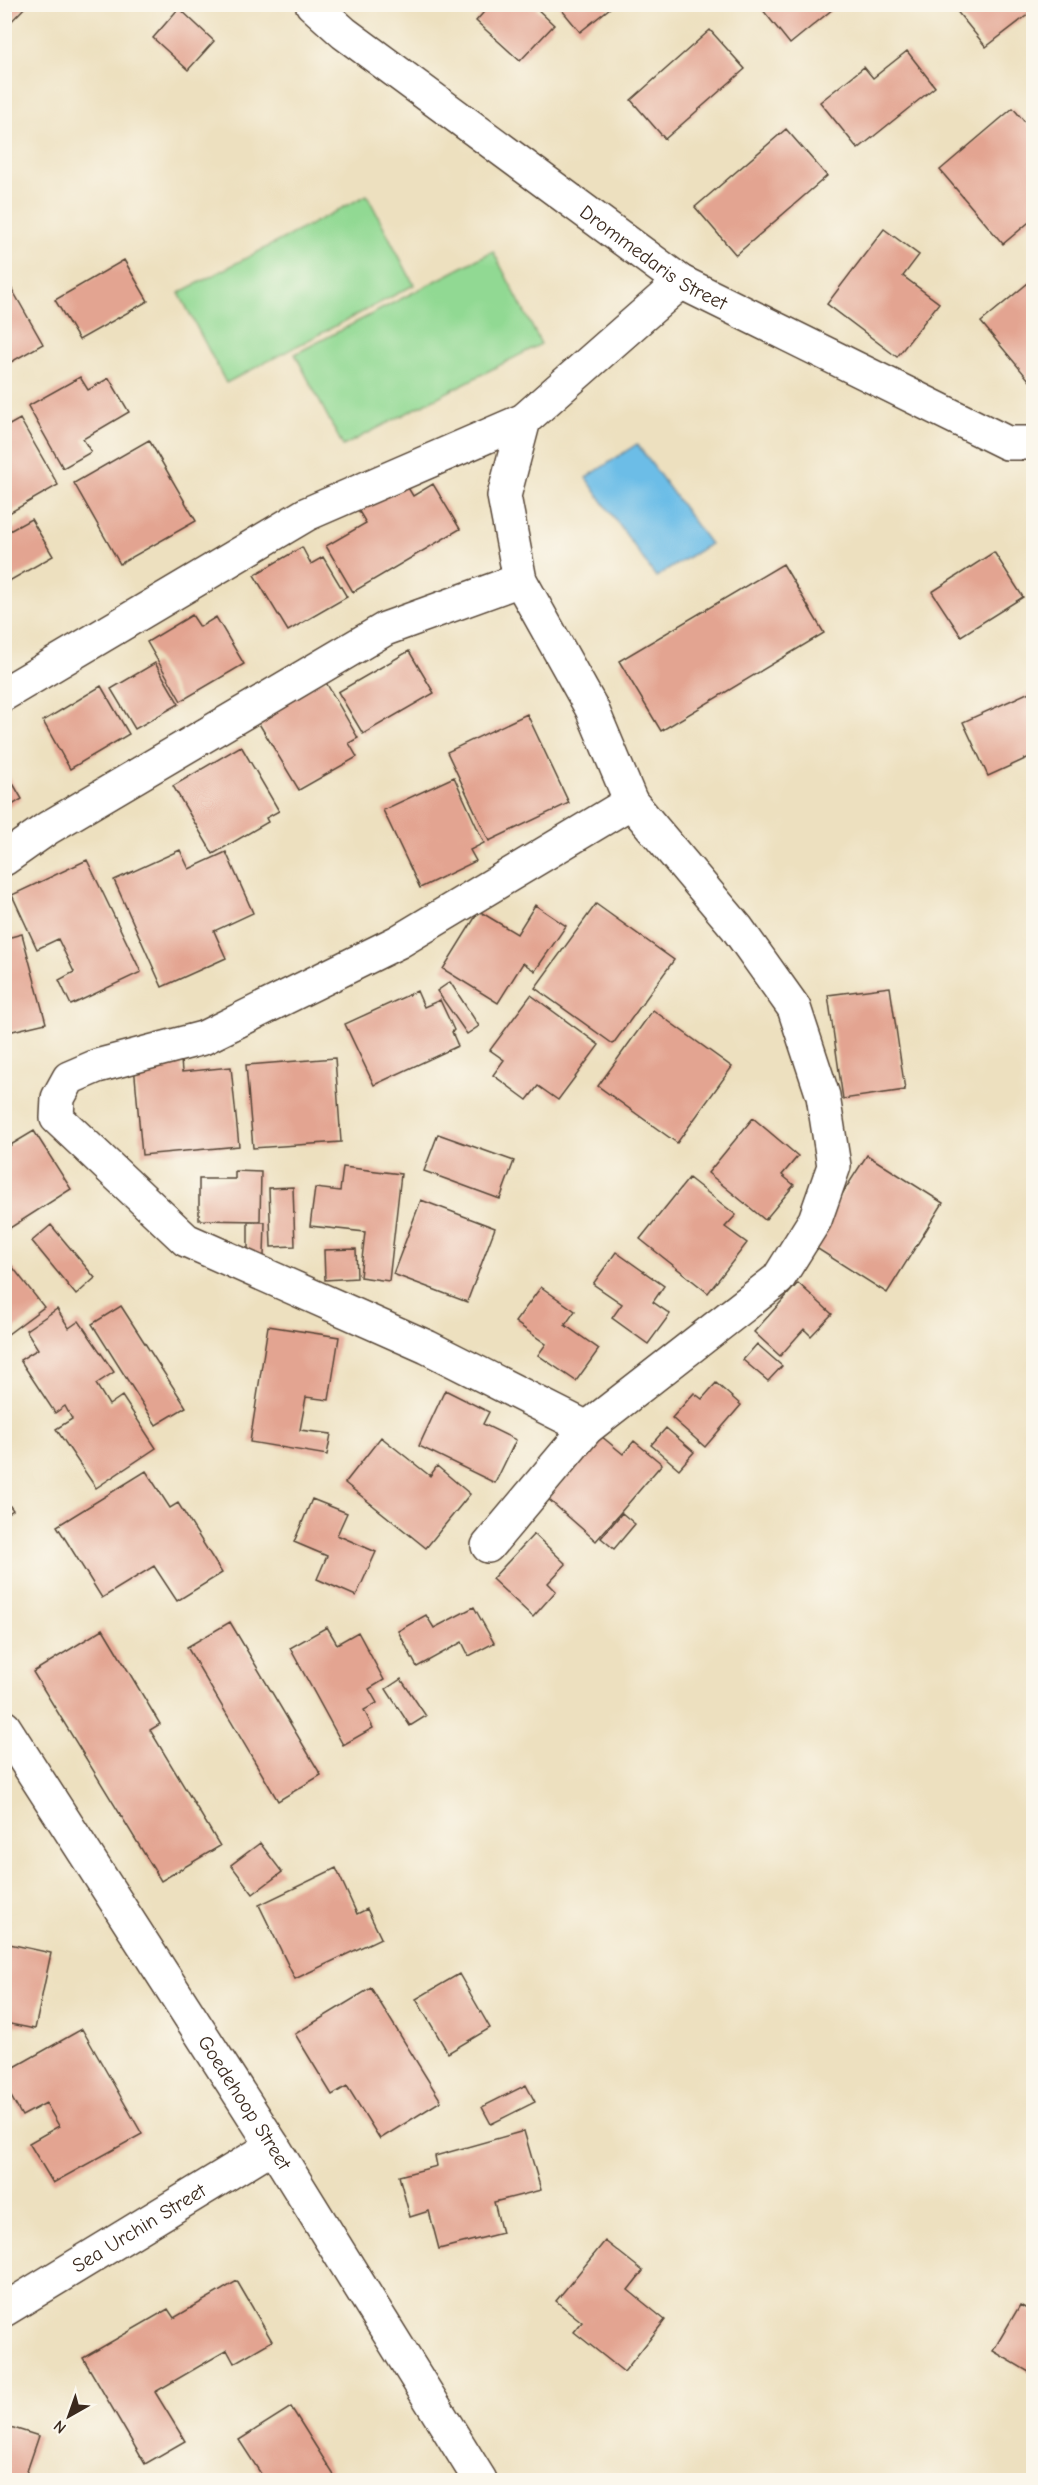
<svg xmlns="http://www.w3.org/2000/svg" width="1038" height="2485" viewBox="0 0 1038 2485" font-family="'Comic Neue',sans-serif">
<rect width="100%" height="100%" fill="#fbf7ec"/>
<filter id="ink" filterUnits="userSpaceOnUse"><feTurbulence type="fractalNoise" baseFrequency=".0167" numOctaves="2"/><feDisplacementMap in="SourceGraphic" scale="12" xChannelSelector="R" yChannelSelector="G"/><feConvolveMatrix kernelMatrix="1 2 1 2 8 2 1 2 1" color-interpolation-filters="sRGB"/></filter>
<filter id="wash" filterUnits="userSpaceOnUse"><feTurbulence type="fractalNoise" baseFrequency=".008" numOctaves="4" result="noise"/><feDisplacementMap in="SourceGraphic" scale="24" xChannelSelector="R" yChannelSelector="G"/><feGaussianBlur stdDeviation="1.35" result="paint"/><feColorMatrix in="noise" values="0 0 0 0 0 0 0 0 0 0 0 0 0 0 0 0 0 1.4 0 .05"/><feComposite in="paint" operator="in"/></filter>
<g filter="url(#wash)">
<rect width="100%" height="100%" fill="#ede0bf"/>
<!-- green -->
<path fill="#91d993" stroke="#668258" stroke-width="1.5" d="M 367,195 L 414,285 L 226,383 L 179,293 Z
M 493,251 L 541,344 L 343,446 L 295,354 Z"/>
<!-- water -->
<path fill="#6cbde7" stroke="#547482" stroke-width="1.5" d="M 637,444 L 710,544 L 656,577 L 586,478 Z"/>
<g id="blocks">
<!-- building -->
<path fill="#e3a491" d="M 4,4 L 28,4 L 4,29 Z
M 491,4 L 532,4 L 554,25 L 520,61 L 476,21 Z
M 557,4 L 615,4 L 580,32 Z
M 758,4 L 839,4 L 790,44 Z
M 951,4 L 1034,4 L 1034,10 L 986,47 Z
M 179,8 L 214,41 L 188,70 L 153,38 Z
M 710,30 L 745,69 L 665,139 L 631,100 Z
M 907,51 L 935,87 L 858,149 L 820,102 L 864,67 L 873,78 Z
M 1013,108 L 1034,133 L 1034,218 L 1003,244 L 940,170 Z
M 786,129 L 827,176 L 736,255 L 695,207 Z
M 884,229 L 919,255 L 903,276 L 939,303 L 897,357 L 827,304 Z
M 124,260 L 148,301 L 79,340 L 55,300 Z
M 1034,278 L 1034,386 L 981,322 Z
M 9,284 L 43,344 L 4,366 L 4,286 Z
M 80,377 L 88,390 L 109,378 L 129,412 L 83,439 L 91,452 L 63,468 L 28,406 Z
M 20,419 L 58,485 L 4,516 L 4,428 Z
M 149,440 L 196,521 L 120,564 L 74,483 Z
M 404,481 L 413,496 L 433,484 L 460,529 L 353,592 L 326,546 L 366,523 L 357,508 Z
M 31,519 L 53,556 L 4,584 L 4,534 Z
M 302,547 L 311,564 L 323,557 L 347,597 L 288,631 L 254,575 Z
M 994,552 L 1023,597 L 961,636 L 932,592 Z
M 783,564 L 824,633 L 661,731 L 619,661 Z
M 192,615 L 200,627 L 216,617 L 244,664 L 181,701 L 147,642 Z
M 409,651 L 434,693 L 363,734 L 338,692 Z
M 155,663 L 179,704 L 135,729 L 111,689 Z
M 324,679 L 358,738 L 349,743 L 357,757 L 299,790 L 252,712 Z
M 101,686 L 129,734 L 70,769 L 43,721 Z
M 1034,690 L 1034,755 L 988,776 L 963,722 Z
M 527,714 L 569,803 L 489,841 L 447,752 Z
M 241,746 L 279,811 L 266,818 L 268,822 L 213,854 L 173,786 Z
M 4,768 L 22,799 L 4,810 Z
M 454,777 L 484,843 L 470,850 L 476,861 L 420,888 L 383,810 Z
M 180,850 L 189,869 L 226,852 L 253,913 L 214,931 L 226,958 L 162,987 L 114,880 Z
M 87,860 L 141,972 L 71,1005 L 59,980 L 74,972 L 58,939 L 37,949 L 12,895 Z
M 596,904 L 674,960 L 613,1044 L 535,988 Z
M 535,905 L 566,926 L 535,971 L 523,963 L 498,1003 L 443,969 L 479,911 L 517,934 Z
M 22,934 L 46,1023 L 4,1033 L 4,953 L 10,952 L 7,938 Z
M 450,982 L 479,1026 L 467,1034 L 437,991 Z
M 890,987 L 905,1090 L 843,1099 L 828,995 Z
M 417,991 L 424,1007 L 440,1000 L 454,1030 L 452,1032 L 458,1046 L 374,1085 L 345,1024 Z
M 531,995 L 599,1045 L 558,1100 L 538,1086 L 527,1100 L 493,1075 L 504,1060 L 490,1050 Z
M 653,1010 L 732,1067 L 677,1143 L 598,1086 Z
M 335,1058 L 341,1142 L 253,1148 L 246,1065 Z
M 181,1060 L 182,1072 L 231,1067 L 239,1146 L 142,1155 L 134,1065 Z
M 753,1118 L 798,1156 L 782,1175 L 794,1185 L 765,1220 L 708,1173 Z
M 34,1131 L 71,1189 L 10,1228 L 4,1219 L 4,1149 Z
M 438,1134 L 514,1161 L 500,1199 L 424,1171 Z
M 867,1155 L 943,1203 L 887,1293 L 810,1244 Z
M 343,1167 L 401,1174 L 389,1281 L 360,1277 L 365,1232 L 310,1226 L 315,1188 L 340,1191 Z
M 235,1171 L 261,1172 L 260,1221 L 199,1220 L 199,1179 L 235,1179 Z
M 689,1178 L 736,1215 L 725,1227 L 747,1243 L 708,1293 L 640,1239 Z
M 293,1187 L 295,1246 L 271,1247 L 269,1188 Z
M 421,1200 L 495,1228 L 467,1302 L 393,1274 Z
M 248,1222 L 265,1222 L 264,1256 L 248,1255 Z
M 51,1225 L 95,1278 L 76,1295 L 32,1241 Z
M 356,1249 L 357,1278 L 325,1280 L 324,1250 Z
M 616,1252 L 664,1286 L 653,1302 L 670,1314 L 648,1344 L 612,1318 L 622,1304 L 593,1284 Z
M 7,1260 L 44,1307 L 4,1337 L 4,1261 Z
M 798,1283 L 832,1314 L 811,1336 L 804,1329 L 780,1356 L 754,1332 Z
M 541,1287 L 575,1311 L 565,1325 L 599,1349 L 576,1381 L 538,1355 L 546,1344 L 515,1322 Z
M 121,1306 L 186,1407 L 156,1425 L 92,1324 Z
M 57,1309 L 69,1328 L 79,1321 L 114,1372 L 96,1384 L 109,1405 L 122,1396 L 156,1448 L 96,1488 L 56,1429 L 72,1419 L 65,1406 L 55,1413 L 20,1360 L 38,1349 L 26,1330 Z
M 268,1326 L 339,1337 L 329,1400 L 306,1397 L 300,1430 L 331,1434 L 327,1455 L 250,1442 Z
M 757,1344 L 782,1366 L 768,1381 L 743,1360 Z
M 716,1383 L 741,1405 L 705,1447 L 672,1418 L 694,1393 L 702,1399 Z
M 445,1390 L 489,1412 L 483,1424 L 516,1440 L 495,1483 L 419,1446 Z
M 666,1428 L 694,1452 L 679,1469 L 651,1445 Z
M 601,1436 L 623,1454 L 634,1441 L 662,1464 L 596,1541 L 547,1498 Z
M 381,1437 L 430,1476 L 437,1466 L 470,1494 L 426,1548 L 345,1483 Z
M 146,1471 L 170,1508 L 178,1503 L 222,1573 L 177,1601 L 154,1566 L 102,1598 L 57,1526 Z
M 4,1498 L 13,1510 L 4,1516 Z
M 312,1499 L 347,1513 L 337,1535 L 376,1552 L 356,1596 L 317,1579 L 327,1556 L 294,1542 Z
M 622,1513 L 635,1524 L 614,1549 L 601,1538 Z
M 534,1534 L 566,1564 L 548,1583 L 556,1591 L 533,1617 L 492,1579 Z
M 474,1607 L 494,1643 L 469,1656 L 462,1642 L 417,1667 L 398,1631 L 426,1615 L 434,1628 Z
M 230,1622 L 321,1775 L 278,1801 L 187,1647 Z
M 327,1627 L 337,1644 L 358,1632 L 384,1680 L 369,1689 L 377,1703 L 364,1710 L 373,1728 L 343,1745 L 290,1648 Z
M 103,1629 L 160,1724 L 150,1730 L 220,1846 L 161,1881 L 33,1672 Z
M 401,1679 L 426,1716 L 410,1726 L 386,1689 Z
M 260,1843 L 282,1872 L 253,1894 L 231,1865 Z
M 336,1868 L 357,1914 L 367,1909 L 381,1938 L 295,1979 L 259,1905 Z
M 5,1943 L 51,1953 L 35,2029 L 5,2023 Z
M 459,1974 L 490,2028 L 448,2053 L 416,1999 Z
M 371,1988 L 441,2101 L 380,2139 L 347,2086 L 332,2095 L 295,2034 Z
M 82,2029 L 142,2134 L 53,2183 L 29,2143 L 59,2126 L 46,2103 L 22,2116 L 4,2084 L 4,2073 Z
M 526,2085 L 535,2102 L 491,2124 L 482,2107 Z
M 524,2131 L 541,2190 L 494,2202 L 502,2233 L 439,2249 L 429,2211 L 410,2217 L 399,2176 L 437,2166 L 435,2156 Z
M 605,2241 L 643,2271 L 628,2290 L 665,2320 L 624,2372 L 574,2332 L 582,2322 L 556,2301 Z
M 237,2281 L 272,2341 L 234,2363 L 227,2350 L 155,2392 L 185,2441 L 145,2464 L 83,2358 L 168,2309 L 174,2318 Z
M 1020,2305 L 1034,2313 L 1034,2375 L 993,2351 Z
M 291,2407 L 337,2480 L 265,2480 L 239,2440 Z
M 4,2425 L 39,2436 L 24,2480 L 4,2480 Z"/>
</g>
</g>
<g filter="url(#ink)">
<use href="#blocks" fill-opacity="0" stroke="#564536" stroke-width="1.5"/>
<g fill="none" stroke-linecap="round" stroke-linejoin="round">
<defs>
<g id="street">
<path id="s1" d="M 312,4 L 344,33 L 681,282 L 1007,443 L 1034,443"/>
<path d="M 4,694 L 307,514 L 524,420 L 681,282"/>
<path d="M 4,859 L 48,828 L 385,629 L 520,580"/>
<path d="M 587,1428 L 427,1347 L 186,1240 L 57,1118 L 58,1098 L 69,1078 L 97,1066 L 203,1038 L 398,942 L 631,802"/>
<path d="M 488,1546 L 587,1428 L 778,1279 L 815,1220 L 834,1166 L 823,1096 L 794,1008 L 737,928 L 631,802 L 592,709 L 520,580 L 504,496 L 524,420"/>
<path id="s2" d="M 4,1727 L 273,2146 L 480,2480"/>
<path id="s3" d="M 4,2310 L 273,2146"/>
</g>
</defs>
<!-- street casing -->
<use href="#street" stroke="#564536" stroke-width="36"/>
<!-- street -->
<use href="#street" stroke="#fff" stroke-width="33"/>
</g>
</g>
<g text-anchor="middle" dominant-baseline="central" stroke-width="5" stroke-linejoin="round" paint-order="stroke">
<!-- street labels -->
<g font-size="20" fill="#3b2a1e" stroke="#fbf7ec">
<text stroke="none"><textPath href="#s1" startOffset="426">Drommedaris Street</textPath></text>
<text stroke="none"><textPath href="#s2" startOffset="446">Goedehoop Street</textPath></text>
<text stroke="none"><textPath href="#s3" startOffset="158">Sea Urchin Street</textPath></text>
</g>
</g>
<!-- margin -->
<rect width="1038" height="2485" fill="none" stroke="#fbf7ec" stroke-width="24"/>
<!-- north arrow -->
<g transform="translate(69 2416) rotate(220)" stroke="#fbf7ec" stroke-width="4.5" paint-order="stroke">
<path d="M0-4.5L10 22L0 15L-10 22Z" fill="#3b2a1e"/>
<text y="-9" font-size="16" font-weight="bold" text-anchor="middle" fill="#3b2a1e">N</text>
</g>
</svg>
